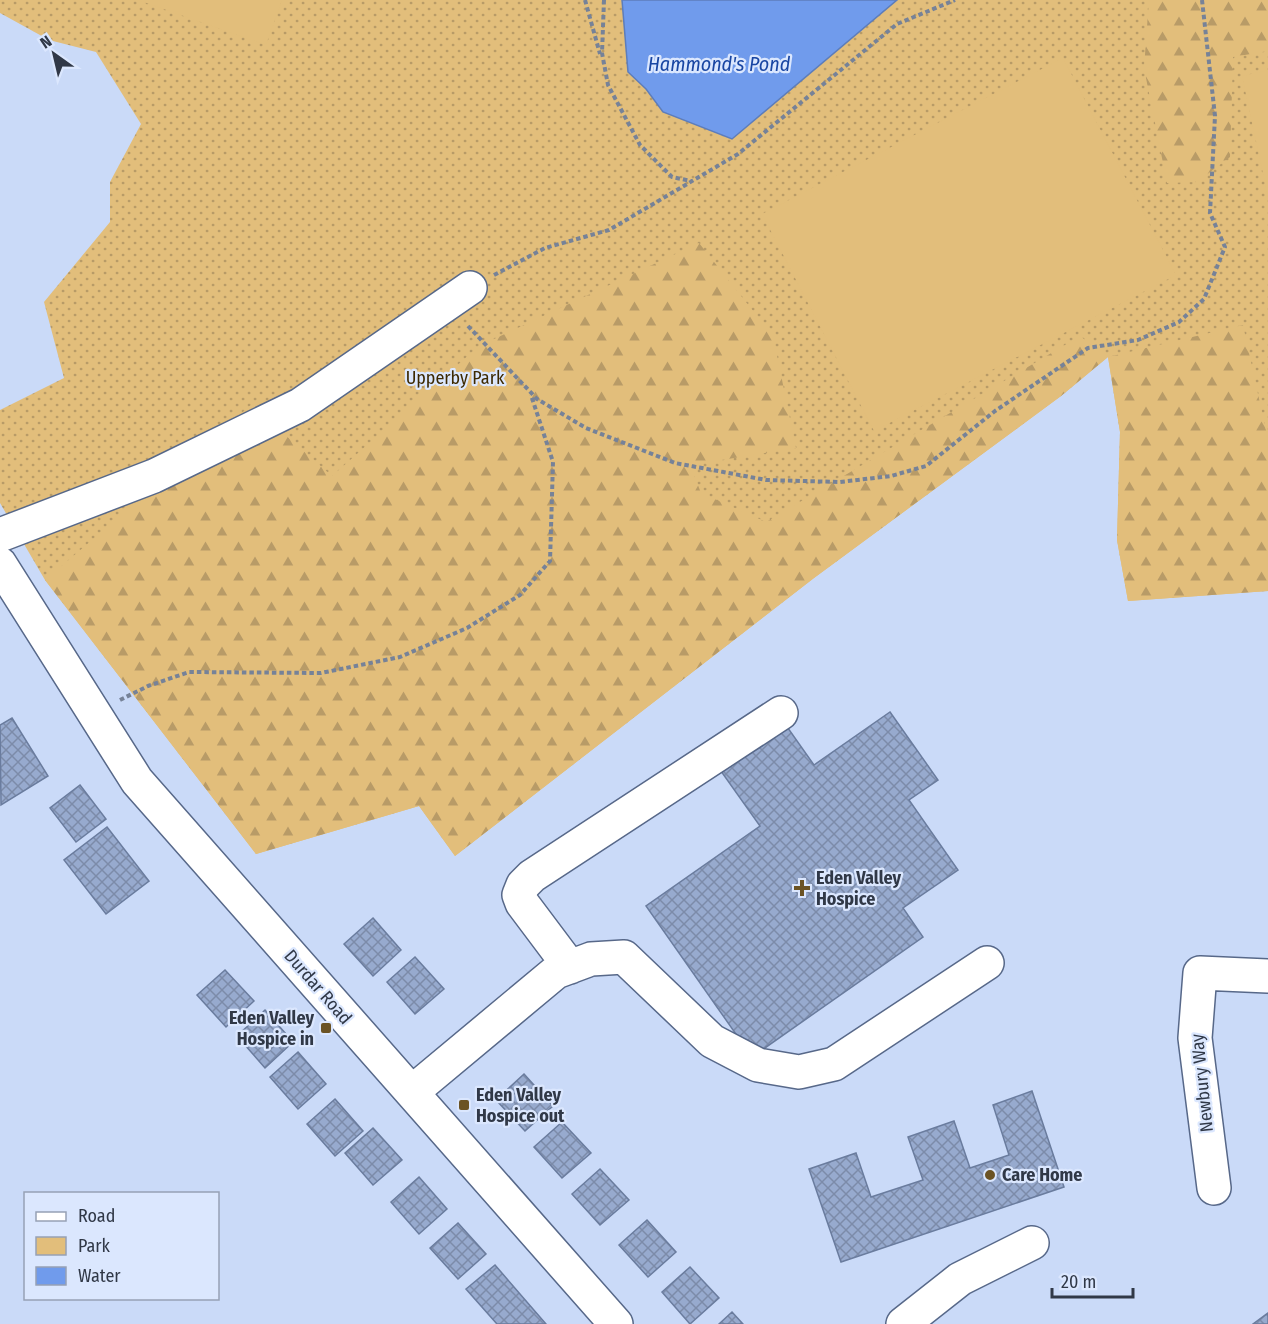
<svg xmlns="http://www.w3.org/2000/svg" width="1268" height="1324" viewBox="0 0 1268 1324" font-family="'Fira Sans Condensed',sans-serif">
<defs>
<pattern id="green-dots" width="8" height="8" patternUnits="userSpaceOnUse" patternTransform="scale(1.5)"><rect width="8" height="8" fill="#e2be7b"/><path d="M2 2h.1M6 6h.1" fill="none" stroke="#b89b67" stroke-width="1.8" stroke-linecap="round"/></pattern>
<pattern id="forest-firs" width="22" height="20" patternUnits="userSpaceOnUse" patternTransform="scale(1.5)"><rect width="22" height="20" fill="#e2be7b"/><path d="M5 1l3.5 6h-7zM16 11l3.5 6h-7z" fill="#b89b67"/></pattern>
<pattern id="building-cross-hatch" width="8" height="8" patternUnits="userSpaceOnUse" patternTransform="scale(1.5)"><rect width="8" height="8" fill="#97aace"/><path d="M0 0l8 8M0 8l8-8" fill="none" stroke="#7c8ba9"/></pattern>
</defs>
<rect width="100%" height="100%" fill="#cadaf8"/>
<!-- green -->
<path fill="url(#green-dots)" d="M 0,0 L 1268,0 L 1268,591 L 1128,601 L 1117,540 L 1120,432 L 1108,357 L 1061,396 L 814,578 L 455,856 L 419,806 L 256,854 L 45,580 L 0,503 L 0,410 L 64,378 L 44,302 L 110,222 L 110,182 L 141,124 L 96,52 L 49,40 L 0,13 Z"/>
<!-- forest -->
<path fill="url(#forest-firs)" d="M 1149,0 L 1268,0 L 1268,51 L 1233,57 L 1230,157 L 1197,182 L 1167,183 L 1144,68 Z
M 699,243 L 773,336 L 796,448 L 690,465 L 701,493 L 766,522 L 1080,336 L 1108,357 L 1243,325 L 1268,440 L 1268,591 L 1128,601 L 1117,540 L 1120,432 L 1108,357 L 1061,396 L 814,578 L 455,856 L 419,806 L 256,854 L 45,580 L 251,405 L 332,476 L 479,346 Z"/>
<!-- pitch -->
<path fill="#e2be7b" d="M 138,0 L 282,0 L 266,45 Z
M 1063,58 L 1176,275 L 874,431 L 762,214 Z
M 1268,70 L 1268,197 L 1242,76 Z"/>
<!-- water -->
<path fill="#709bec" stroke="#5d7dba" stroke-width="1.5" d="M 622,0 L 897,0 L 732,139 L 663,112 L 646,89 L 628,72 Z"/>
<!-- building -->
<path fill="url(#building-cross-hatch)" stroke="#6a7c9e" stroke-width="1.5" d="M 890,712 L 938,780 L 909,800 L 958,870 L 903,908 L 923,937 L 752,1057 L 646,906 L 760,826 L 718,767 L 783,721 L 814,765 Z
M 12,718 L 48,776 L 1,805 L 0,725 Z
M 80,785 L 106,819 L 76,842 L 50,808 Z
M 107,827 L 149,881 L 106,914 L 64,860 Z
M 373,918 L 401,950 L 373,976 L 344,944 Z
M 415,957 L 444,989 L 415,1014 L 387,982 Z
M 225,970 L 254,1001 L 226,1027 L 197,995 Z
M 265,1010 L 293,1042 L 265,1068 L 237,1036 Z
M 298,1052 L 326,1084 L 298,1109 L 270,1077 Z
M 524,1074 L 553,1106 L 525,1131 L 496,1100 Z
M 1032,1091 L 1064,1187 L 841,1262 L 809,1169 L 856,1153 L 871,1197 L 923,1180 L 908,1137 L 954,1121 L 970,1168 L 1009,1155 L 993,1105 Z
M 335,1099 L 363,1131 L 335,1156 L 307,1124 Z
M 562,1122 L 591,1153 L 562,1178 L 534,1147 Z
M 373,1128 L 402,1160 L 373,1185 L 345,1153 Z
M 600,1169 L 629,1200 L 600,1225 L 572,1194 Z
M 419,1177 L 447,1209 L 419,1234 L 391,1202 Z
M 647,1220 L 676,1252 L 648,1277 L 619,1245 Z
M 458,1223 L 486,1254 L 458,1279 L 430,1248 Z
M 495,1265 L 546,1324 L 497,1324 L 466,1289 Z
M 690,1267 L 719,1298 L 690,1324 L 662,1292 Z
M 732,1312 L 743,1324 L 719,1324 Z
M 1268,1313 L 1268,1324 L 1253,1324 Z"/>
<g fill="none" stroke-linecap="round" stroke-linejoin="round">
<defs>
<path id="minor" d="M 0,535 L 154,476 L 300,405 L 470,288
M 0,564 L 137,781 L 616,1324
M 570,967 L 522,903 L 519,895 L 523,885 L 532,876 L 781,713
M 412,1092 L 556,972 L 591,959 L 624,957 L 712,1041 L 758,1065 L 799,1072 L 834,1064 L 987,963
M 1214,1188 L 1195,1038 L 1200,973 L 1268,976
M 903,1324 L 960,1279 L 1032,1243"/>
</defs>
<!-- minor casing -->
<use href="#minor" stroke="#576889" stroke-width="36"/>
<!-- path -->
<path stroke="#768298" stroke-width="4" stroke-dasharray="4.5 3" stroke-linecap="butt" d="M 585,0 L 600,54
M 604,0 L 602,53 L 608,85 L 640,145 L 672,177 L 691,181
M 494,275 L 545,248 L 609,230 L 738,154 L 897,24 L 955,0
M 468,326 L 537,399 L 586,428 L 675,463 L 766,480 L 840,482 L 891,476 L 926,466 L 995,411 L 1088,348 L 1138,340 L 1179,322 L 1204,299 L 1225,247 L 1210,213 L 1215,116 L 1202,0
M 120,700 L 148,686 L 189,672 L 321,673 L 400,657 L 467,628 L 520,595 L 550,561 L 553,462 L 531,395"/>
<!-- minor -->
<use href="#minor" stroke="#fff" stroke-width="33"/>
</g>
<!-- markers -->
<g fill="#6b5324" stroke="#dbe7fe" stroke-width="2">
<path d="M799 879h6v6h6v6h-6v6h-6v-6h-6v-6h6z"/>
<rect x="320" y="1022" width="12" height="12" rx="3"/>
<rect x="458" y="1099" width="12" height="12" rx="3"/>
<circle cx="990" cy="1175" r="6"/>
</g>
<g text-anchor="middle" dominant-baseline="central" stroke-width="4.5" stroke-linejoin="round" paint-order="stroke">
<!-- park labels -->
<g font-size="18" fill="#3d2900" stroke="#dbe7fe">
<text x="455" y="378">Upperby Park</text>
</g>
<!-- poi labels -->
<g font-size="18" font-weight="bold" fill="#303847" stroke="#dbe7fe" text-anchor="start">
<text x="816" y="878">Eden Valley<tspan x="816" dy="21">Hospice</tspan></text>
<text x="314" y="1018" text-anchor="end">Eden Valley<tspan x="314" dy="21">Hospice in</tspan></text>
<text x="476" y="1095">Eden Valley<tspan x="476" dy="21">Hospice out</tspan></text>
<text x="1002" y="1175">Care Home</text>
</g>
<!-- street labels -->
<g font-size="18" fill="#303847" stroke="#dbe7fe">
<text transform="translate(318 987) rotate(49)">Durdar Road</text>
<text transform="translate(1202 1083) rotate(-96)">Newbury Way</text>
</g>
<!-- water labels -->
<g font-size="20" font-style="italic" fill="#1946a3" stroke="#dbe7fe">
<text x="719" y="64">Hammond's Pond</text>
</g>
</g>
<!-- legend -->
<rect x="24" y="1192" width="195" height="108" fill="#dbe7fe" stroke="#97a1b5" stroke-width="1.5"/>
<rect x="36" y="1212" width="30" height="9" fill="#ffffff" stroke="#97a1b5" stroke-width="1.5"/>
<text x="78" y="1222" font-size="18" fill="#303847">Road</text>
<rect x="36" y="1237" width="30" height="18" fill="#e2be7b" stroke="#97a1b5" stroke-width="1.5"/>
<text x="78" y="1252" font-size="18" fill="#303847">Park</text>
<rect x="36" y="1267" width="30" height="18" fill="#709bec" stroke="#97a1b5" stroke-width="1.5"/>
<text x="78" y="1282" font-size="18" fill="#303847">Water</text>
<!-- north arrow -->
<g transform="translate(54 54) rotate(326)" stroke="#dbe7fe" stroke-width="4.5" paint-order="stroke">
<path d="M0-4.5L10 22L0 15L-10 22Z" fill="#303847"/>
<text y="-9" font-size="16" font-weight="bold" text-anchor="middle" fill="#303847">N</text>
</g>
<!-- scale -->
<path d="M1052 1288v9h81v-9" fill="none" stroke="#303847" stroke-width="3"/>
<text x="1061" y="1288" font-size="18" fill="#303847" stroke="#dbe7fe" stroke-width="4.5" paint-order="stroke">20 m</text>
</svg>
